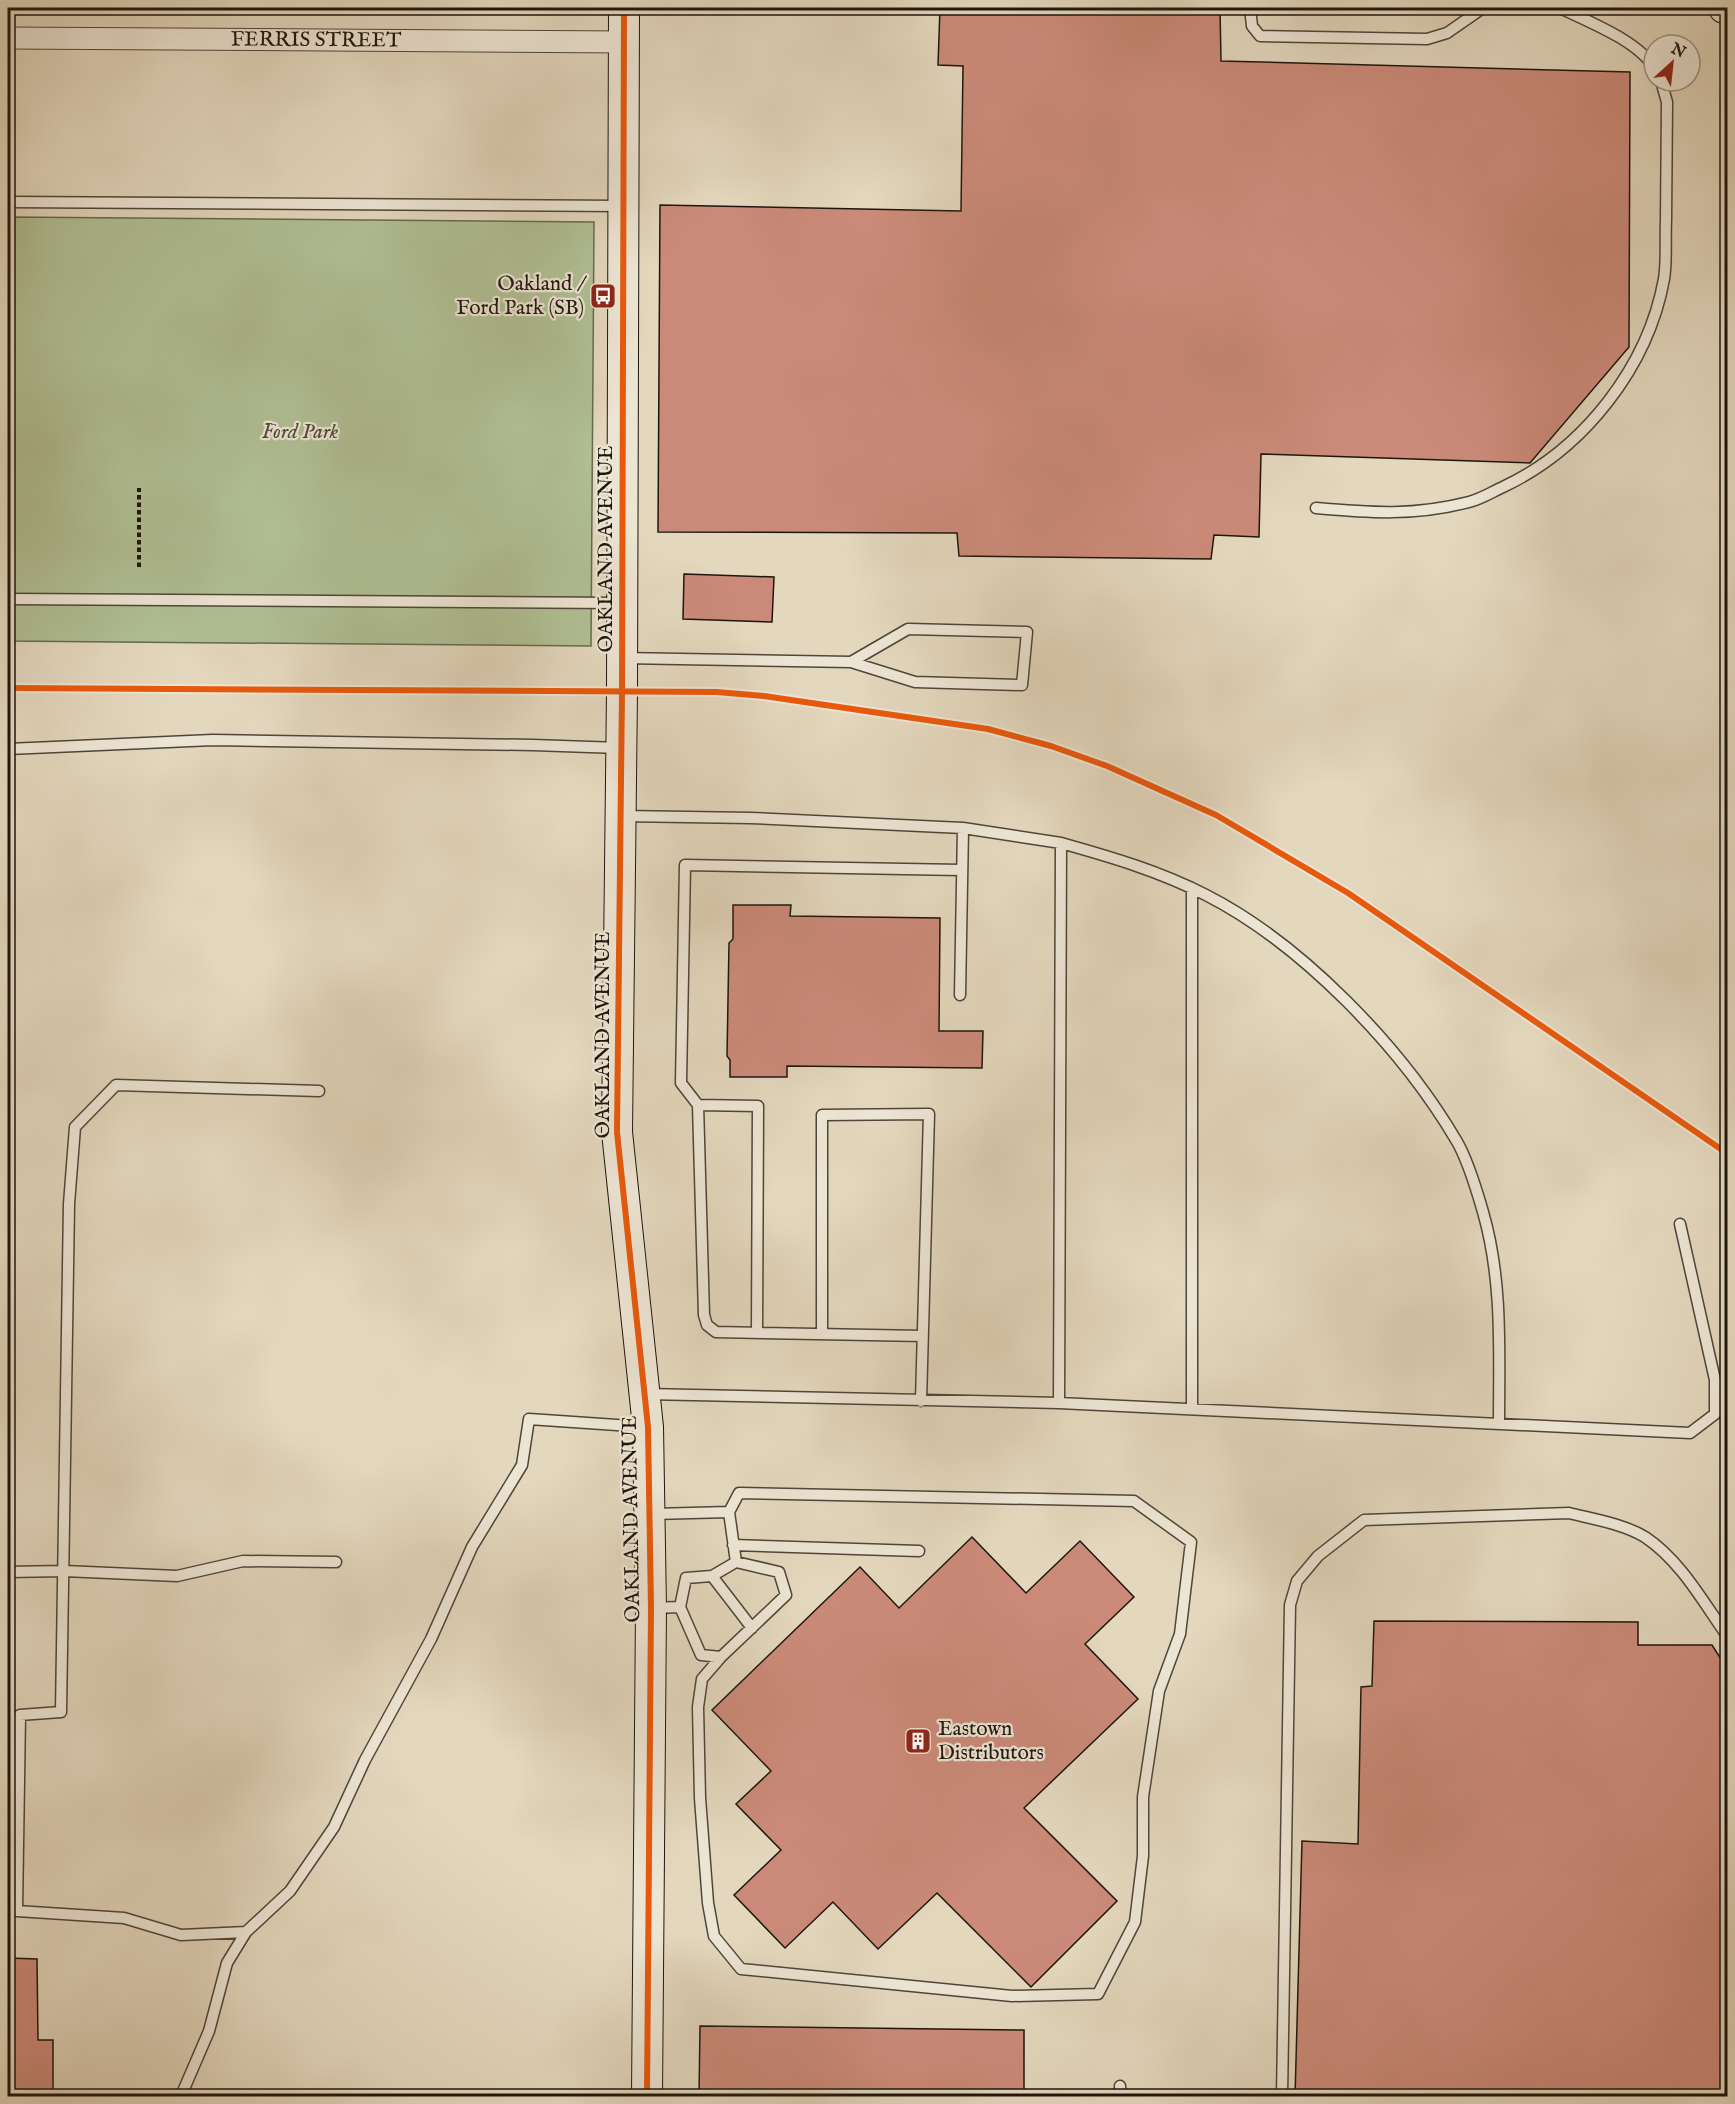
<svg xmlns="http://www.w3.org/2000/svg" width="1735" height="2104" viewBox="0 0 1735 2104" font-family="'IM FELL English',serif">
<rect width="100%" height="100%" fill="#e3d7bd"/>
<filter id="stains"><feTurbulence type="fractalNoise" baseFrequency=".00333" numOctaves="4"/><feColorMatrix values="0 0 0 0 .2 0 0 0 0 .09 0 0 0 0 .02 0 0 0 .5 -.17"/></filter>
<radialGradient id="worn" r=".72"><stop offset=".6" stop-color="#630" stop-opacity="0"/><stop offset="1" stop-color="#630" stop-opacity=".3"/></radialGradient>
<!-- green -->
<path fill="#b0bf94" stroke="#666a50" stroke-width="1.5" d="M 667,8 L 910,8 L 910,11 L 667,12 Z
M 8,217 L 594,222 L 591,646 L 8,641 Z"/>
<!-- building -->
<path fill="#cb8a79" stroke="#1d160d" stroke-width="1.5" d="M 940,8 L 1220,8 L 1221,61 L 1630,72 L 1629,347 L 1530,463 L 1261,454 L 1259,537 L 1214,535 L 1211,559 L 959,556 L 957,533 L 658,532 L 660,205 L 961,211 L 963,66 L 938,65 Z
M 684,574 L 774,577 L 772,622 L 683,619 Z
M 733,905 L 791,905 L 790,916 L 940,918 L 939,1031 L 983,1031 L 982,1068 L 787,1066 L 787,1077 L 730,1077 L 730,1060 L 727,1056 L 729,943 L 733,939 Z
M 972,1537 L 1026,1593 L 1080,1541 L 1134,1597 L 1085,1644 L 1138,1699 L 1024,1808 L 1117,1901 L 1031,1987 L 937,1893 L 878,1949 L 833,1902 L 785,1948 L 734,1895 L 781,1850 L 736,1804 L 771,1771 L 712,1710 L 860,1567 L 899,1608 Z
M 1374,1621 L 1638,1622 L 1638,1645 L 1712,1645 L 1728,1670 L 1728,2097 L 1295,2097 L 1302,1841 L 1358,1844 L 1361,1687 L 1372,1686 Z
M 8,1958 L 37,1959 L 38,2040 L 53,2040 L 53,2097 L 8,2097 Z
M 700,2026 L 1024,2030 L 1024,2097 L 699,2097 Z"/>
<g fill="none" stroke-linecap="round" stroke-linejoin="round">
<defs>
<path id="lane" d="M 1250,8 L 1252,26 L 1260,36 L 1427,39 L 1447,33 L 1483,8
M 1560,8 C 1587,21 1639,41 1654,68
M 8,202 L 622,206
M 1316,508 C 1372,513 1414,516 1469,502 C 1481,499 1492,492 1503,487 C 1584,449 1648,367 1664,279 C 1667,261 1665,239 1666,220 C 1666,181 1667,142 1667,102 L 1661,81
M 8,599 L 619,603
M 623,658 L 851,662 L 908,629 L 1027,632 L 1022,685 L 915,682 L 851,662
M 8,749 L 213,740 L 533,745 L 619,748
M 622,816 L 751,818 L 963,828 L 1061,843 L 1059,1403 L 646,1394
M 1061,843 C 1111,857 1159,871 1206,895 C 1302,944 1401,1047 1456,1140 C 1467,1158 1477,1191 1483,1212 C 1503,1281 1499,1353 1499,1424
M 1192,888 L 1192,1409
M 960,995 L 963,828
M 698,1105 L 758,1106 L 757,1332
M 822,1334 L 822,1115 L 929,1114 L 921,1401
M 923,1336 L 716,1332 L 707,1325 L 704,1315 L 698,1105 L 681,1083 L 685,865 L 961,870
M 1059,1403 L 1690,1433 L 1715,1414 L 1715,1380 L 1680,1224
M 653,1514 L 729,1512 L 739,1493 L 1134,1501 L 1191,1542 L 1180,1634 L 1159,1691 L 1143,1797 L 1143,1856 L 1135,1922 L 1098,1994 L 1012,1996 L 741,1969 L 714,1936 L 708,1903 L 700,1798 L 698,1707 L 702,1679 L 721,1657
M 733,1545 L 919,1551
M 8,1572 L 64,1571 L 177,1576 L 243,1561 L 336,1562
M 712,1576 L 752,1628
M 680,1607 L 686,1578 L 712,1576 L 736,1562
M 653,1608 L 680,1607 L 701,1655 L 721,1657 L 786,1595 L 779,1572 L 736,1562 L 729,1512
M 8,1910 L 17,1911 L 20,1715 L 61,1712 L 69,1204 L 75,1127 L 116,1085 L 319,1091
M 17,1911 L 124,1918 L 181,1935 L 246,1932
M 1120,2086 L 1121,2096
M 181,2096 L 209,2031 L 227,1963 L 246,1932 L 290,1891 L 334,1827 L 365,1760 L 431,1639 L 472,1547 L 522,1465 L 529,1419 L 646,1427
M 1282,2096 L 1290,1605 L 1297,1581 L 1318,1556 L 1364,1520 L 1569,1513 C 1593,1519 1624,1524 1645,1537 C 1681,1561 1703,1602 1728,1637"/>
<g id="street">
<path id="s1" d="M 8,38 L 624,42"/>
</g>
<path id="secondary" d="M 624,8 L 622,692 L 617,1132 L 648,1427 L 651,1608 L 647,2096
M 1724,8 L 1728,9"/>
</defs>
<!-- lane casing -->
<use href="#lane" stroke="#4e4639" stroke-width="13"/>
<!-- street casing -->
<use href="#street" stroke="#4e4639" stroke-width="23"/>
<!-- secondary casing -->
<use href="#secondary" stroke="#1d160d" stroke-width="32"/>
<!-- path -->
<path stroke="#1d160d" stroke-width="4" stroke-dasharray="4.5 3" stroke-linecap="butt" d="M 139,567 L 139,488"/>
<!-- lane -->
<use href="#lane" stroke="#ede5d4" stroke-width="10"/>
<!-- street -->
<use href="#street" stroke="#ede5d4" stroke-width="21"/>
<!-- secondary -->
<use href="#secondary" stroke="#ede5d4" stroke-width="30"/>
<defs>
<path id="cycleway" d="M 624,8 L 622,692 L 617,1132 L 648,1427 L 651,1608 L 647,2096
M 8,688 L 717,692 L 764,696 L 988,729 L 1051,746 L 1107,766 L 1216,815 L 1348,893 L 1728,1154"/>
</defs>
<!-- cycleway casing -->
<use href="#cycleway" stroke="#ede5d4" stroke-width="10"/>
<!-- cycleway -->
<use href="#cycleway" stroke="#e8590c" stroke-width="6"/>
</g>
<!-- icons -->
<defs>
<symbol id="bus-square" viewBox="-11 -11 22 22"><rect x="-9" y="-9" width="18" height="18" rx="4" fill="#8f2418" stroke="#ede5d4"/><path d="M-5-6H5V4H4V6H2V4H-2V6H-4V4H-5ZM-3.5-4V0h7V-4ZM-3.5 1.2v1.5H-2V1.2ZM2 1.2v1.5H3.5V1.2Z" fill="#fff"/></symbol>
<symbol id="building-square" viewBox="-11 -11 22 22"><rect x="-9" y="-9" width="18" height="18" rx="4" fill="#8f2418" stroke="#ede5d4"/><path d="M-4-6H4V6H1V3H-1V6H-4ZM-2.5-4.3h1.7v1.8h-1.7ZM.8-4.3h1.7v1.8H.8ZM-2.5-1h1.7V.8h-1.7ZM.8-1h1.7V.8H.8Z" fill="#fff"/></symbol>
</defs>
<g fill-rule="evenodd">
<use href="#bus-square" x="588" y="281" width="30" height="30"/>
<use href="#building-square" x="903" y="1726" width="30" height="30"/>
</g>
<g text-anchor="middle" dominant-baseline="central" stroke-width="4.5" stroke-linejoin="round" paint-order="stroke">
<!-- street labels -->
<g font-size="21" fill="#1d160d" stroke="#ede5d4">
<text stroke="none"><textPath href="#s1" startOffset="308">FERRIS STREET</textPath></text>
<text transform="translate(606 549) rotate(-90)">OAKLAND AVENUE</text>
<text transform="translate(603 1035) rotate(-90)">OAKLAND AVENUE</text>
<text transform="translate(632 1519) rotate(-91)">OAKLAND AVENUE</text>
</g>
<!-- poi labels -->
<g font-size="21" fill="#1d160d" stroke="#ede5d4" text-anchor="end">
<text x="584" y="284">Oakland /<tspan x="584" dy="24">Ford Park (SB)</tspan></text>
<text x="938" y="1729" text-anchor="start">Eastown<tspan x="938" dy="24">Distributors</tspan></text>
</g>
<!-- park labels -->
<g font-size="21" font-style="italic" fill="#494936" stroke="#ede5d4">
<text x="300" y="432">Ford Park</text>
</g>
</g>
<!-- margin -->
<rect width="1735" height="2104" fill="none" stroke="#e3d7bd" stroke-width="30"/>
<rect x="9" y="9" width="1717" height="2086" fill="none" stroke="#1d160d" stroke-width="3"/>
<rect x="15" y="15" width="1705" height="2074" fill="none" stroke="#1d160d" stroke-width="1.5"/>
<!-- north arrow -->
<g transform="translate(1672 63) rotate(27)"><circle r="28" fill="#ede5d4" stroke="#9a9284" stroke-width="1.5"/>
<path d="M0-4.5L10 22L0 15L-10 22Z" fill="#8f2418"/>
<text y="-9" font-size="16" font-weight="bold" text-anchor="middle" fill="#1d160d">N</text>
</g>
<rect width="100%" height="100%" filter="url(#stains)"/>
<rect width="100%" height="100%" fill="url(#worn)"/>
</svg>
